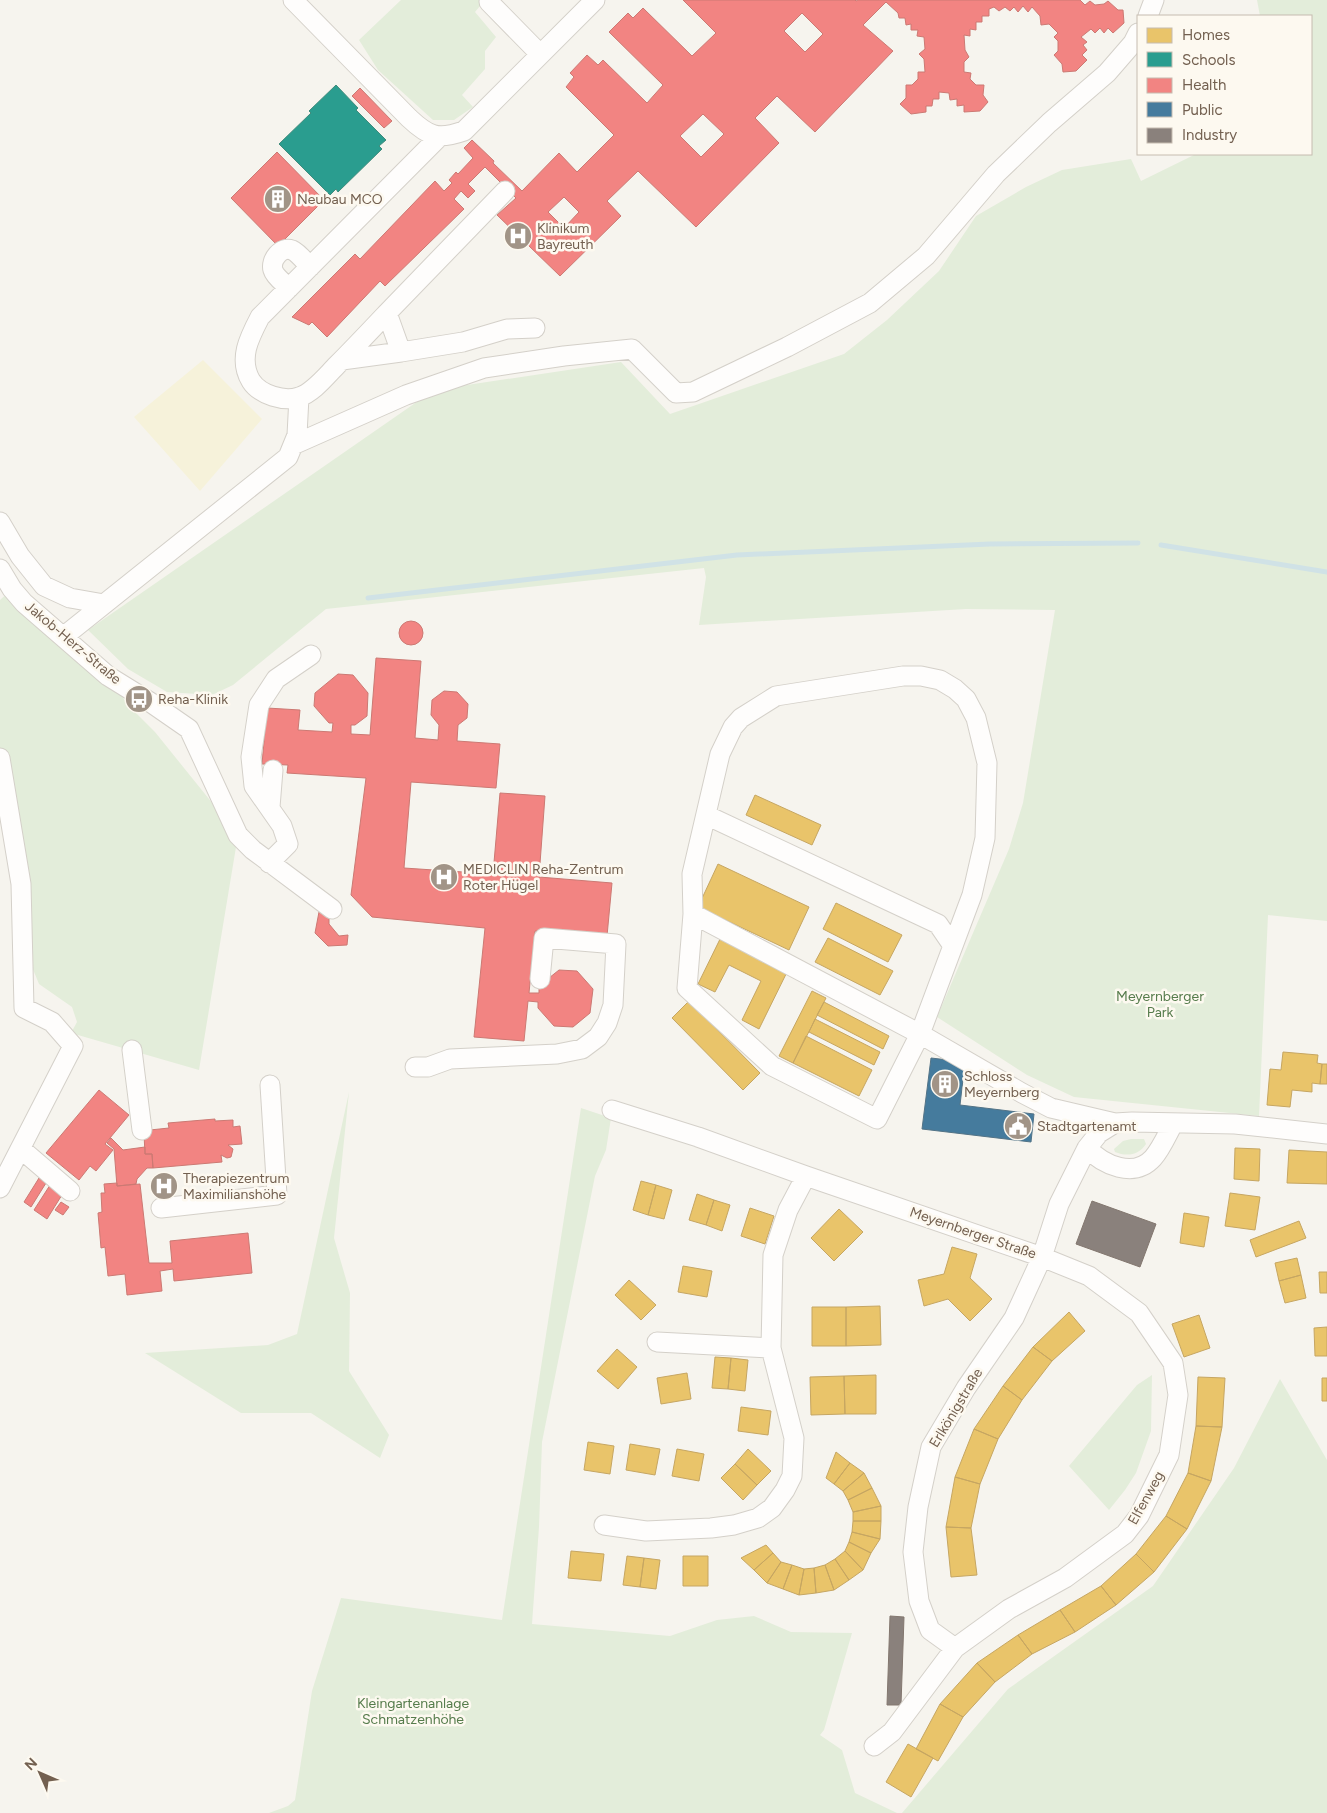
<svg xmlns="http://www.w3.org/2000/svg" width="1327" height="1813" viewBox="0 0 1327 1813" font-family="Figtree,sans-serif">
<rect width="100%" height="100%" fill="#f6f4ee"/>
<!-- green -->
<path fill="#e3edda" d="M 401,0 L 485,0 L 475,12 L 496,37 L 485,51 L 485,69 L 462,95 L 473,107 L 454,120 L 433,120 L 378,70 L 359,40 Z
M 1257,0 L 1327,0 L 1327,921 L 1268,915 L 1259,1116 L 1074,1097 L 1027,1075 L 937,1017 L 1009,849 L 1023,803 L 1055,610 L 966,609 L 699,625 L 706,577 L 704,568 L 326,609 L 233,685 L 212,695 L 167,692 L 128,669 L 88,630 L 434,390 L 621,362 L 670,414 L 844,354 L 887,320 L 939,271 L 976,216 L 1026,187 L 1062,170 L 1131,159 L 1141,181 L 1196,154 L 1311,154 L 1311,16 L 1260,16 Z
M 12,589 L 108,676 L 128,705 L 155,732 L 238,835 L 199,1070 L 71,1033 L 77,1022 L 72,1007 L 39,984 L 32,967 L 0,758 L 0,600 Z
M 349,1092 L 334,1238 L 350,1293 L 349,1371 L 389,1435 L 380,1458 L 311,1413 L 241,1413 L 145,1353 L 268,1345 L 297,1334 Z
M 581,1108 L 611,1118 L 606,1150 L 595,1176 L 542,1442 L 539,1527 L 532,1624 L 670,1636 L 717,1620 L 754,1616 L 791,1632 L 852,1633 L 824,1730 L 820,1735 L 842,1750 L 855,1793 L 897,1813 L 269,1813 L 288,1806 L 295,1800 L 312,1691 L 341,1598 L 502,1620 Z
M 1131,1139 L 1144,1139 L 1146,1144 C 1139,1155 1127,1157 1115,1152 L 1114,1149 L 1123,1141 Z
M 1152,1375 L 1151,1431 L 1136,1473 L 1125,1490 L 1109,1510 L 1069,1466 L 1137,1385 Z
M 1280,1379 L 1327,1460 L 1327,1813 L 902,1813 L 1008,1689 L 1153,1586 L 1234,1468 Z"/>
<!-- sand -->
<path fill="#f6f2da" d="M 203,360 L 262,419 L 200,491 L 134,417 Z"/>
<!-- homes -->
<path fill="#e9c46a" stroke="#c6a662" d="M 755,795 L 821,825 L 812,845 L 746,815 Z
M 718,864 L 809,907 L 789,950 L 698,907 Z
M 836,903 L 902,935 L 888,962 L 823,929 Z
M 723,933 L 790,966 L 759,1029 L 742,1020 L 761,981 L 729,965 L 715,992 L 698,984 Z
M 828,938 L 893,971 L 880,995 L 815,962 Z
M 812,991 L 826,998 L 793,1063 L 779,1056 Z
M 689,1001 L 760,1073 L 743,1090 L 672,1018 Z
M 824,1002 L 889,1036 L 883,1049 L 817,1015 Z
M 815,1019 L 880,1052 L 874,1065 L 809,1032 Z
M 806,1036 L 872,1070 L 859,1096 L 793,1063 Z
M 1283,1052 L 1318,1055 L 1317,1063 L 1322,1064 L 1320,1084 L 1312,1083 L 1312,1092 L 1292,1090 L 1290,1107 L 1267,1105 L 1270,1069 L 1281,1070 Z
M 1322,1064 L 1327,1064 L 1327,1084 L 1320,1084 Z
M 1235,1148 L 1260,1149 L 1259,1181 L 1234,1179 Z
M 1289,1150 L 1327,1152 L 1327,1184 L 1287,1183 Z
M 641,1181 L 656,1185 L 648,1215 L 633,1210 Z
M 656,1185 L 672,1190 L 664,1219 L 648,1215 Z
M 1230,1193 L 1260,1197 L 1255,1230 L 1225,1226 Z
M 697,1194 L 714,1200 L 706,1225 L 689,1220 Z
M 714,1200 L 730,1205 L 722,1231 L 706,1225 Z
M 750,1208 L 774,1216 L 765,1244 L 741,1236 Z
M 839,1209 L 863,1232 L 834,1261 L 811,1238 Z
M 1184,1213 L 1209,1217 L 1204,1247 L 1180,1243 Z
M 1299,1221 L 1306,1238 L 1256,1257 L 1250,1240 Z
M 952,1247 L 977,1254 L 970,1278 L 992,1299 L 970,1321 L 948,1299 L 924,1306 L 918,1280 L 944,1274 Z
M 1297,1258 L 1301,1275 L 1279,1281 L 1275,1263 Z
M 683,1266 L 712,1271 L 707,1297 L 678,1292 Z
M 1319,1272 L 1327,1272 L 1327,1293 L 1320,1293 Z
M 1301,1275 L 1306,1298 L 1285,1303 L 1279,1281 Z
M 629,1280 L 656,1305 L 641,1320 L 615,1295 Z
M 880,1306 L 881,1345 L 846,1346 L 846,1307 Z
M 812,1307 L 846,1307 L 846,1346 L 812,1346 Z
M 1069,1312 L 1085,1331 L 1052,1361 L 1033,1347 Z
M 1199,1315 L 1210,1348 L 1184,1357 L 1172,1324 Z
M 1327,1327 L 1327,1356 L 1315,1356 L 1314,1328 Z
M 1033,1347 L 1052,1361 L 1022,1400 L 1003,1386 Z
M 617,1349 L 637,1367 L 618,1389 L 597,1371 Z
M 715,1357 L 731,1358 L 728,1389 L 712,1388 Z
M 731,1358 L 748,1360 L 745,1391 L 728,1389 Z
M 687,1373 L 691,1399 L 661,1404 L 657,1378 Z
M 876,1375 L 876,1414 L 845,1414 L 844,1376 Z
M 844,1376 L 845,1414 L 811,1415 L 810,1377 Z
M 1198,1377 L 1225,1378 L 1222,1427 L 1196,1426 Z
M 1322,1378 L 1327,1378 L 1327,1401 L 1322,1401 Z
M 1003,1386 L 1022,1400 L 998,1439 L 974,1429 Z
M 741,1407 L 771,1411 L 768,1435 L 738,1431 Z
M 1196,1426 L 1222,1427 L 1211,1481 L 1188,1473 Z
M 974,1429 L 998,1439 L 980,1484 L 955,1477 Z
M 588,1442 L 614,1446 L 610,1474 L 584,1470 Z
M 630,1444 L 660,1449 L 655,1475 L 626,1470 Z
M 677,1449 L 704,1454 L 699,1481 L 672,1476 Z
M 748,1449 L 771,1471 L 757,1485 L 735,1464 Z
M 836,1452 L 850,1463 L 834,1484 L 826,1478 Z
M 850,1463 L 864,1473 L 843,1491 L 834,1484 Z
M 735,1464 L 757,1485 L 743,1500 L 721,1478 Z
M 864,1473 L 872,1488 L 848,1500 L 843,1491 Z
M 1188,1473 L 1211,1481 L 1187,1529 L 1166,1516 Z
M 955,1477 L 980,1484 L 971,1528 L 946,1527 Z
M 872,1488 L 881,1506 L 853,1512 L 848,1500 Z
M 881,1506 L 881,1521 L 853,1521 L 853,1512 Z
M 1166,1516 L 1187,1529 L 1154,1572 L 1136,1554 Z
M 853,1521 L 881,1521 L 880,1539 L 852,1532 Z
M 946,1527 L 971,1528 L 977,1575 L 951,1577 Z
M 852,1532 L 880,1539 L 871,1553 L 849,1542 Z
M 849,1542 L 871,1553 L 863,1570 L 845,1551 Z
M 766,1545 L 773,1553 L 754,1570 L 741,1558 Z
M 571,1551 L 604,1554 L 601,1581 L 568,1578 Z
M 845,1551 L 863,1570 L 849,1580 L 835,1559 Z
M 773,1553 L 781,1562 L 767,1583 L 754,1570 Z
M 1136,1554 L 1154,1572 L 1116,1605 L 1101,1586 Z
M 627,1556 L 644,1558 L 640,1587 L 623,1585 Z
M 683,1556 L 708,1556 L 708,1586 L 683,1586 Z
M 644,1558 L 660,1560 L 656,1589 L 640,1587 Z
M 835,1559 L 849,1580 L 834,1590 L 825,1565 Z
M 781,1562 L 792,1565 L 783,1589 L 767,1583 Z
M 792,1565 L 804,1569 L 799,1595 L 783,1589 Z
M 825,1565 L 834,1590 L 816,1593 L 814,1568 Z
M 814,1568 L 816,1593 L 799,1595 L 804,1569 Z
M 1101,1586 L 1116,1605 L 1075,1632 L 1060,1610 Z
M 1060,1610 L 1075,1632 L 1032,1654 L 1018,1635 Z
M 1018,1635 L 1032,1654 L 995,1682 L 977,1663 Z
M 977,1663 L 995,1682 L 963,1717 L 940,1704 Z
M 940,1704 L 963,1717 L 938,1761 L 916,1749 Z
M 908,1744 L 933,1758 L 911,1797 L 886,1782 Z"/>
<!-- schools -->
<path fill="#2a9d8f" stroke="#408b7c" d="M 336,85 L 358,108 L 356,110 L 386,140 L 379,146 L 382,149 L 338,192 L 336,189 L 330,195 L 279,144 L 311,113 L 309,111 Z"/>
<!-- health -->
<path fill="#f28482" stroke="#cc7973" fill-rule="evenodd" d="M 683,0 L 855,0 L 856,1 L 858,0 L 1080,0 L 1085,5 L 1090,1 L 1095,5 L 1104,4 L 1108,1 L 1118,10 L 1123,10 L 1124,23 L 1113,33 L 1108,28 L 1104,33 L 1100,28 L 1095,33 L 1091,29 L 1081,37 L 1087,42 L 1083,45 L 1087,50 L 1082,55 L 1087,60 L 1076,71 L 1063,72 L 1062,64 L 1054,55 L 1058,51 L 1058,41 L 1054,37 L 1058,33 L 1049,24 L 1041,25 L 1040,16 L 1032,7 L 1028,12 L 1023,6 L 1018,12 L 1014,7 L 1010,11 L 1005,7 L 999,11 L 994,7 L 989,9 L 989,16 L 982,16 L 982,22 L 976,22 L 976,30 L 970,29 L 970,36 L 964,35 L 965,50 L 969,57 L 964,62 L 964,72 L 971,73 L 970,79 L 976,85 L 984,85 L 983,95 L 988,102 L 980,111 L 964,112 L 964,105 L 957,106 L 957,99 L 950,100 L 949,93 L 939,92 L 939,99 L 933,99 L 932,106 L 926,106 L 926,112 L 911,114 L 900,104 L 906,98 L 906,85 L 912,85 L 918,79 L 918,72 L 925,72 L 924,59 L 919,54 L 925,49 L 924,37 L 917,36 L 918,30 L 911,30 L 911,24 L 906,25 L 905,18 L 899,18 L 898,13 L 886,2 L 863,25 L 893,51 L 815,132 L 777,96 L 755,118 L 779,143 L 696,227 L 638,171 L 607,201 L 621,216 L 560,276 L 497,215 L 516,198 L 485,167 L 468,184 L 475,191 L 468,198 L 461,191 L 454,199 L 464,209 L 385,286 L 380,281 L 327,337 L 312,322 L 309,325 L 292,317 L 355,254 L 360,259 L 435,181 L 444,191 L 452,183 L 449,180 L 456,172 L 458,174 L 473,158 L 464,148 L 472,140 L 494,161 L 493,163 L 522,191 L 559,153 L 577,172 L 614,135 L 566,87 L 574,77 L 570,73 L 587,55 L 598,65 L 603,60 L 647,103 L 663,85 L 609,32 L 628,13 L 633,18 L 643,8 L 692,56 L 716,33 ZM 802,13 L 823,34 L 805,52 L 784,31 ZM 703,114 L 724,134 L 701,157 L 680,136 ZM 564,197 L 579,212 L 564,228 L 548,212 Z
M 360,88 L 392,121 L 384,128 L 352,96 Z
M 277,152 L 324,200 L 278,246 L 231,198 Z
M399 633a12 12 0 1 1 24 0a12 12 0 1 1-24 0Z
M 376,658 L 421,661 L 415,738 L 438,740 L 439,725 L 431,715 L 432,700 L 444,691 L 457,692 L 468,704 L 467,718 L 458,725 L 457,741 L 500,744 L 496,788 L 411,782 L 404,868 L 493,874 L 500,793 L 545,796 L 539,877 L 612,883 L 607,936 L 535,931 L 529,993 L 539,993 L 539,986 L 559,970 L 577,971 L 593,989 L 590,1013 L 573,1027 L 554,1026 L 538,1008 L 538,1002 L 528,1001 L 524,1041 L 474,1037 L 485,928 L 372,917 L 351,895 L 366,778 L 287,773 L 288,765 L 262,764 L 267,708 L 300,710 L 298,730 L 332,732 L 333,723 L 329,723 L 314,706 L 315,693 L 338,674 L 353,675 L 368,693 L 367,716 L 355,725 L 351,725 L 351,734 L 370,735 Z
M 319,912 L 329,914 L 329,924 L 339,936 L 348,935 L 347,945 L 328,946 L 315,933 Z
M 99,1090 L 129,1115 L 105,1144 L 113,1150 L 96,1171 L 90,1166 L 79,1180 L 46,1153 Z
M 215,1119 L 215,1121 L 233,1120 L 233,1127 L 240,1126 L 242,1144 L 228,1145 L 233,1149 L 231,1157 L 227,1158 L 221,1155 L 222,1162 L 153,1168 L 152,1154 L 145,1154 L 144,1134 L 150,1130 L 169,1128 L 168,1123 Z
M 111,1138 L 123,1150 L 145,1147 L 145,1154 L 152,1154 L 153,1168 L 147,1168 L 137,1179 L 136,1184 L 117,1186 L 114,1149 L 107,1143 Z
M 39,1178 L 46,1183 L 31,1207 L 24,1202 Z
M 52,1182 L 65,1190 L 47,1219 L 34,1210 Z
M 117,1183 L 117,1186 L 140,1184 L 149,1263 L 172,1263 L 170,1241 L 248,1233 L 252,1273 L 174,1281 L 173,1269 L 160,1271 L 162,1291 L 127,1295 L 125,1274 L 108,1276 L 105,1247 L 101,1248 L 98,1213 L 102,1212 L 101,1193 L 105,1193 L 104,1184 Z
M 61,1202 L 69,1207 L 63,1215 L 55,1210 Z"/>
<!-- public -->
<path fill="#457b9d" stroke="#537386" d="M 931,1058 L 965,1062 L 960,1105 L 1034,1114 L 1031,1142 L 922,1129 Z"/>
<!-- industry -->
<path fill="#8a817c" stroke="#83776f" d="M 1092,1201 L 1156,1224 L 1140,1267 L 1076,1244 Z
M 890,1616 L 904,1617 L 901,1705 L 887,1705 Z"/>
<g fill="none" stroke-linecap="round" stroke-linejoin="round">
<!-- stream -->
<path stroke="#d0e2e6" stroke-width="5" d="M 1161,545 L 1327,572
M 368,598 L 737,555 L 990,544 L 1138,543"/>
<defs>
<path id="minor" d="M 293,0 L 409,118 C 429,137 438,140 464,131 L 595,0
M 489,2 L 540,54
M 1148,16 L 1154,0
M 505,191 L 387,313 L 401,352 L 463,342 L 507,329 L 535,328
M 289,288 C 284,283 275,277 273,270 C 270,260 281,246 292,250 C 299,253 305,262 310,267
M 387,313 C 370,331 354,348 337,365 C 327,375 313,393 299,397 C 284,402 260,395 251,381 C 238,359 249,338 260,317 L 439,137
M 342,360 L 401,352
M 293,445 L 406,395 L 484,368 L 564,356 L 632,349 L 676,393 L 693,392 L 787,347 L 870,303 L 926,256 L 996,174 L 1049,123 L 1107,73 L 1133,43 L 1138,33
M 0,522 L 20,556 L 44,586 L 70,598 L 104,604
M 0,569 L 12,589 L 24,603 L 108,676 L 150,702 L 189,729 L 238,835 L 253,850 L 332,909
M 63,637 L 288,457 L 297,435 L 299,397
M 0,758 L 21,884 L 24,1008 L 52,1022 L 73,1046 L 0,1188
M 270,807 L 273,770
M 706,815 L 938,924 L 953,946
M 269,863 L 288,844 L 282,826 L 254,786 L 251,757 L 259,705 L 276,679 L 311,655
M 693,914 L 692,874 L 720,754 L 733,727 L 741,718 L 776,696 L 903,676 L 921,676 L 940,680 L 955,689 L 966,699 L 976,718 L 987,763 L 985,838 L 972,895 L 920,1034 L 877,1119 L 772,1066 L 687,988 L 693,914 L 920,1034 L 1022,1093 L 1051,1108 L 1115,1123
M 132,1050 L 142,1130
M 415,1067 L 428,1067 L 450,1059 L 557,1054 L 582,1049 L 598,1037 L 607,1023 L 613,1005 L 616,944 L 544,938 L 540,979
M 612,1110 L 698,1137 L 806,1176 L 1042,1257 L 1089,1276 L 1139,1313 L 1173,1363 L 1178,1395 L 1169,1455 L 1139,1516 L 1125,1534 L 1065,1578 L 1009,1609 L 955,1648 L 892,1732 L 874,1746
M 1087,1148 C 1103,1165 1134,1179 1153,1158 C 1161,1149 1167,1135 1173,1124
M 21,1149 L 70,1191
M 161,1208 L 277,1195 L 270,1085
M 657,1342 L 771,1348
M 604,1525 L 646,1531 L 711,1528 L 734,1525 L 758,1518 L 772,1508 L 785,1490 L 792,1476 L 794,1438 L 771,1348 L 773,1255 L 788,1210 L 806,1176
M 955,1648 L 930,1630 L 919,1601 L 913,1552 L 918,1507 L 931,1447 L 966,1388 L 1014,1318 L 1042,1257 L 1059,1204 L 1087,1148 L 1099,1133 L 1115,1123 L 1132,1122 L 1235,1124 L 1327,1134"/>
</defs>
<!-- minor casing -->
<use href="#minor" stroke="#d4d0c9" stroke-width="21"/>
<!-- minor -->
<use href="#minor" stroke="#fefdfc" stroke-width="19"/>
</g>
<!-- icons -->
<defs>
<symbol id="building-disc" viewBox="-11 -11 22 22"><circle r="9.5" fill="#a19487" stroke="#fdf9f0"/><path d="M-4-6H4V6H1V3H-1V6H-4ZM-2.5-4.3h1.7v1.8h-1.7ZM.8-4.3h1.7v1.8H.8ZM-2.5-1h1.7V.8h-1.7ZM.8-1h1.7V.8H.8Z" fill="#fff"/></symbol>
<symbol id="hospital-disc" viewBox="-11 -11 22 22"><circle r="9.5" fill="#a19487" stroke="#fdf9f0"/><path d="M-5-5h3v3.5h4V-5h3V5h-3V1.5h-4V5h-3Z" fill="#fff"/></symbol>
<symbol id="bus-disc" viewBox="-11 -11 22 22"><circle r="9.5" fill="#a19487" stroke="#fdf9f0"/><path d="M-5-6H5V4H4V6H2V4H-2V6H-4V4H-5ZM-3.5-4V0h7V-4ZM-3.5 1.2v1.5H-2V1.2ZM2 1.2v1.5H3.5V1.2Z" fill="#fff"/></symbol>
<symbol id="civic-disc" viewBox="-11 -11 22 22"><circle r="9.5" fill="#a19487" stroke="#fdf9f0"/><path d="M-.6-6.5H3V-4.5H.6V-3L4-1V1h2V6H-6V1h2V-1L-.6-3ZM-1.2 2.5V6h2.4V2.5Z" fill="#fff"/></symbol>
</defs>
<g fill-rule="evenodd">
<use href="#building-disc" x="262" y="183" width="32" height="32"/>
<use href="#hospital-disc" x="502" y="220" width="32" height="32"/>
<use href="#bus-disc" x="123" y="683" width="32" height="32"/>
<use href="#hospital-disc" x="428" y="861" width="32" height="32"/>
<use href="#building-disc" x="929" y="1068" width="32" height="32"/>
<use href="#civic-disc" x="1002" y="1110" width="32" height="32"/>
<use href="#hospital-disc" x="148" y="1170" width="32" height="32"/>
</g>
<g text-anchor="middle" dominant-baseline="central" stroke-width="5" stroke-linejoin="round" paint-order="stroke">
<!-- poi labels -->
<g font-size="14" fill="#736050" stroke="#fdf9f0" text-anchor="start">
<text x="297" y="199">Neubau MCO</text>
<text x="537" y="228">Klinikum<tspan x="537" dy="16">Bayreuth</tspan></text>
<text x="158" y="699">Reha-Klinik</text>
<text x="463" y="869">MEDICLIN Reha-Zentrum<tspan x="463" dy="16">Roter Hügel</tspan></text>
<text x="964" y="1076">Schloss<tspan x="964" dy="16">Meyernberg</tspan></text>
<text x="1037" y="1126">Stadtgartenamt</text>
<text x="183" y="1178">Therapiezentrum<tspan x="183" dy="16">Maximilianshöhe</tspan></text>
</g>
<!-- street labels -->
<g font-size="14" fill="#736050" stroke="#fdf9f0">
<text transform="translate(73 643) rotate(40)">Jakob-Herz-Straße</text>
<text transform="translate(973 1233) rotate(19)">Meyernberger Straße</text>
<text transform="translate(956 1408) rotate(-59)">Erlkönigstraße</text>
<text transform="translate(1146 1498) rotate(-61)">Elfenweg</text>
</g>
<!-- park labels -->
<g font-size="14" fill="#567c4c" stroke="#fdf9f0">
<text x="1160" y="996">Meyernberger<tspan x="1160" dy="16">Park</tspan></text>
<text x="413" y="1703">Kleingartenanlage<tspan x="413" dy="16">Schmatzenhöhe</tspan></text>
</g>
</g>
<!-- legend -->
<rect x="1137" y="15" width="175" height="140" fill="#fdf9f0" stroke="#c6bcb0"/>
<rect x="1147" y="28" width="25" height="15" fill="#e9c46a" stroke="#c6bcb0"/>
<text x="1182" y="40" font-size="15" fill="#736050">Homes</text>
<rect x="1147" y="52" width="25" height="15" fill="#2a9d8f" stroke="#c6bcb0"/>
<text x="1182" y="65" font-size="15" fill="#736050">Schools</text>
<rect x="1147" y="78" width="25" height="15" fill="#f28482" stroke="#c6bcb0"/>
<text x="1182" y="90" font-size="15" fill="#736050">Health</text>
<rect x="1147" y="102" width="25" height="15" fill="#457b9d" stroke="#c6bcb0"/>
<text x="1182" y="115" font-size="15" fill="#736050">Public</text>
<rect x="1147" y="128" width="25" height="15" fill="#8a817c" stroke="#c6bcb0"/>
<text x="1182" y="140" font-size="15" fill="#736050">Industry</text>
<!-- north arrow -->
<g transform="translate(40 1773) rotate(315)" stroke="#fdf9f0" stroke-width="4" paint-order="stroke">
<path d="M0-4L9 19L0 12L-9 19Z" fill="#736050"/>
<text y="-8" font-size="14" font-weight="bold" text-anchor="middle" fill="#736050">N</text>
</g>
</svg>
